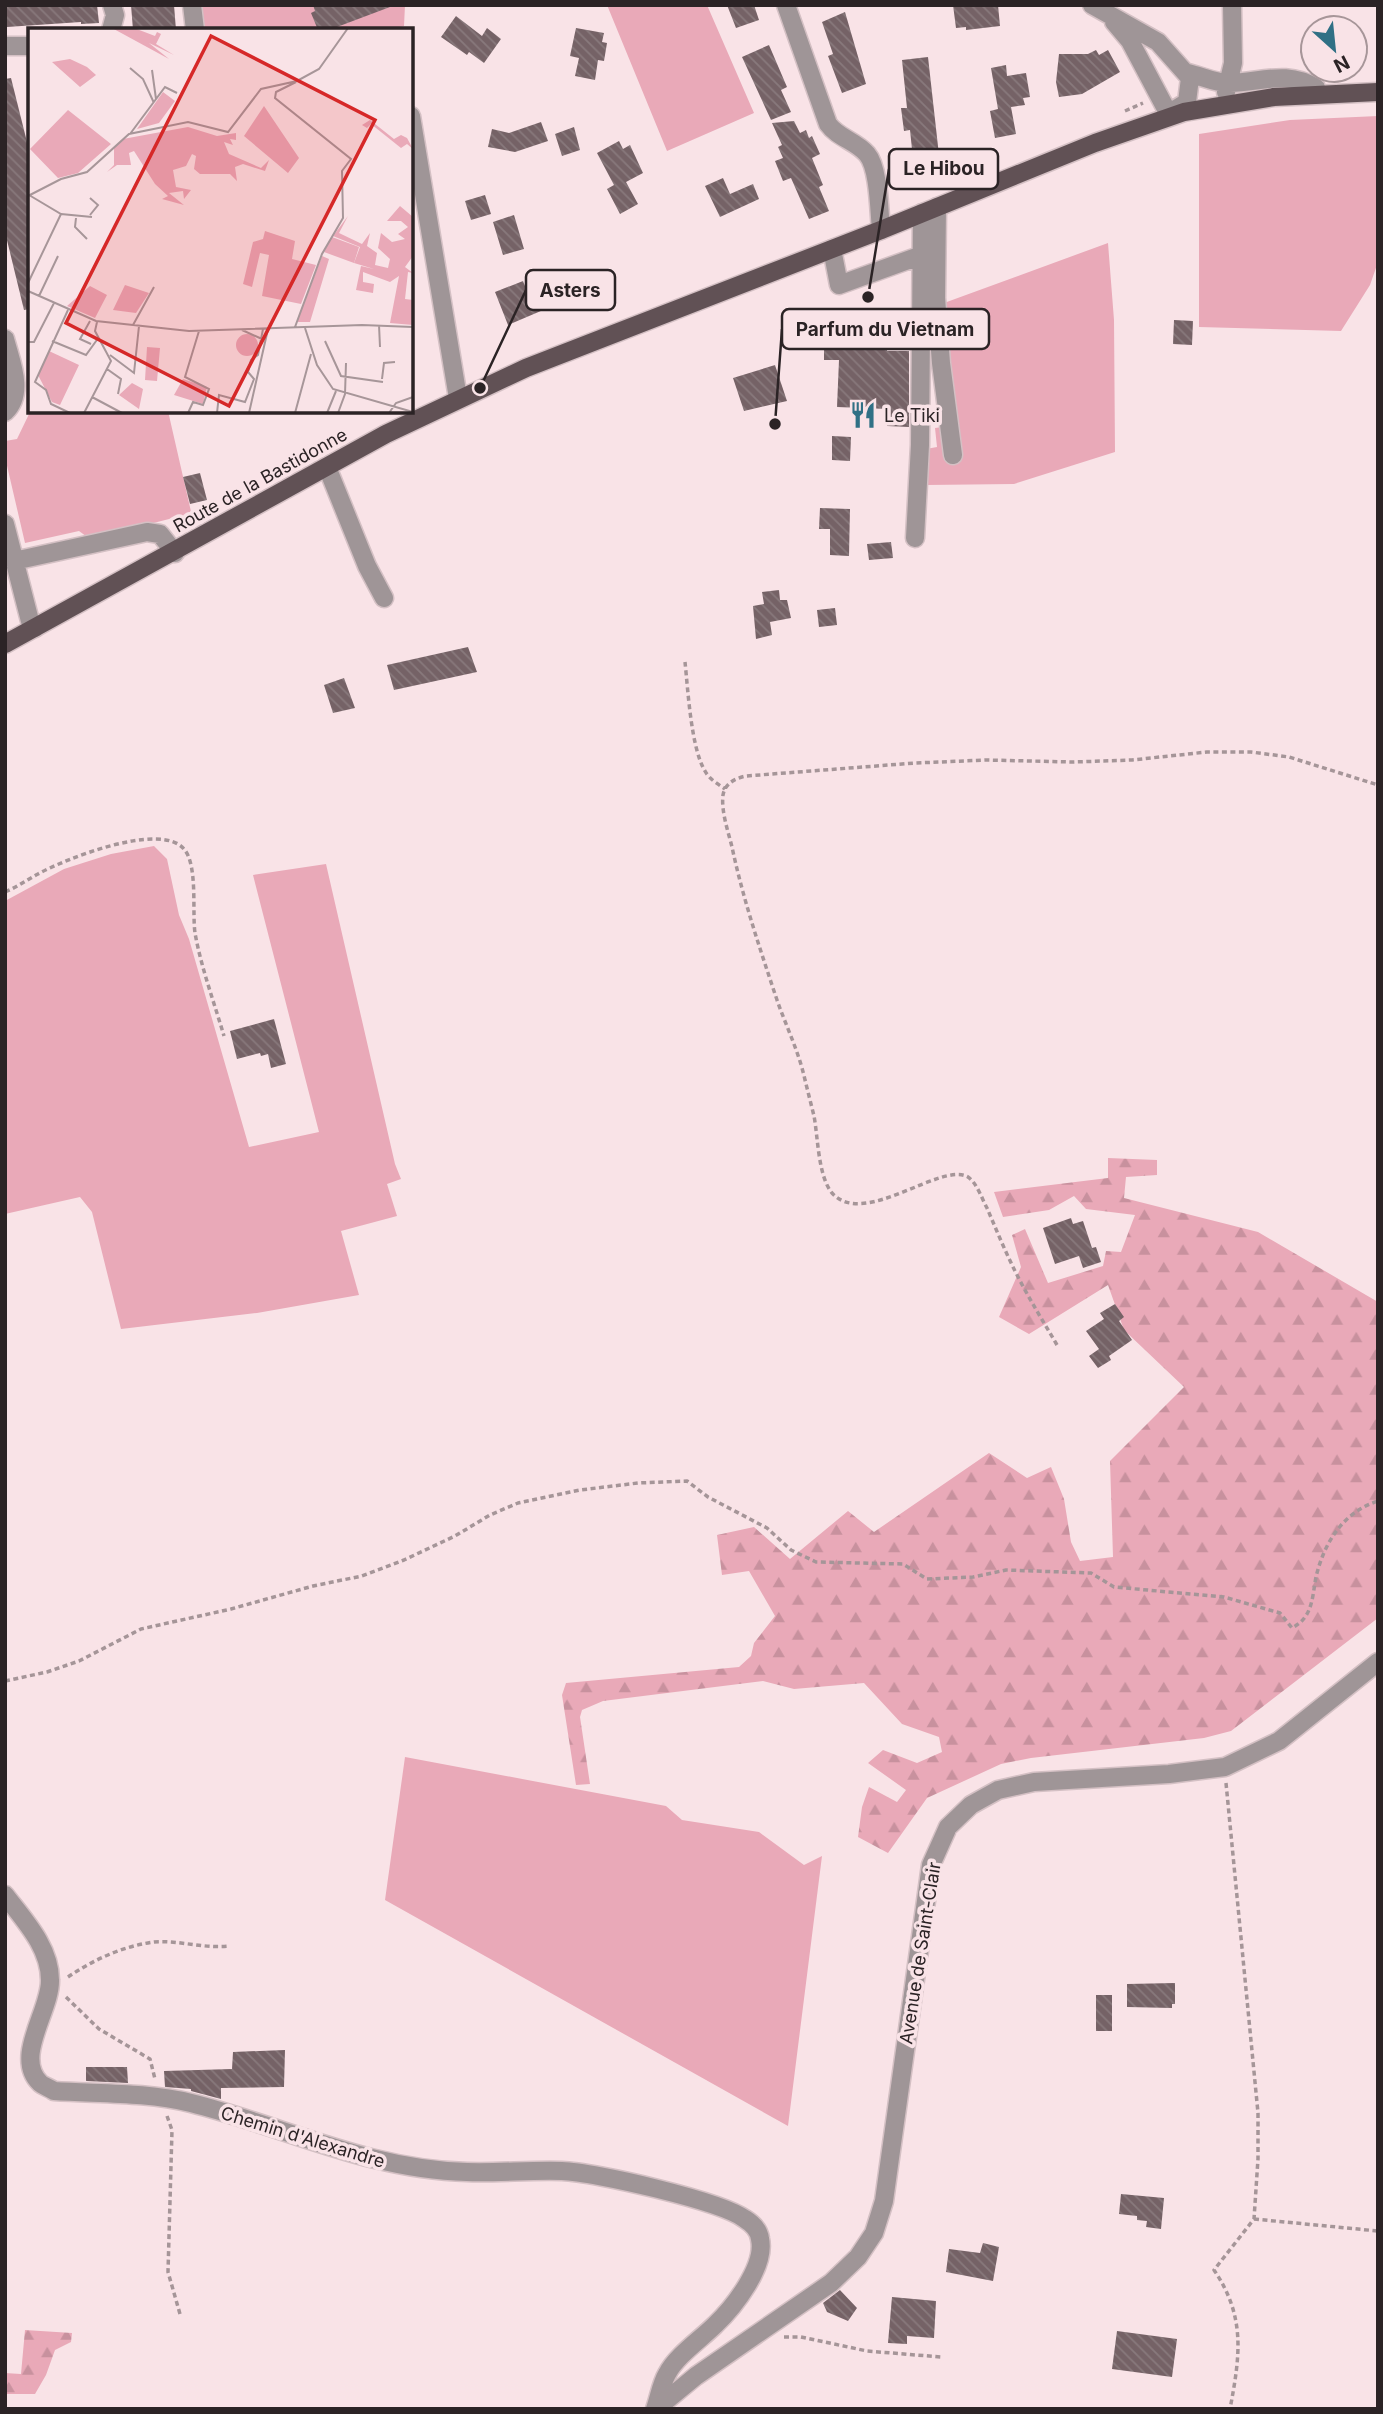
<svg xmlns="http://www.w3.org/2000/svg" width="1383" height="2414" viewBox="0 0 1383 2414" font-family="Inter,sans-serif">
<defs>
<pattern id="forest-firs" width="22" height="20" patternUnits="userSpaceOnUse" patternTransform="scale(1.75)"><rect width="22" height="20" fill="#e9a9b8"/><path d="M5 1l3.5 6h-7zM16 11l3.5 6h-7z" fill="#c8919e"/></pattern>
<pattern id="building-back-hatch" width="6" height="6" patternUnits="userSpaceOnUse" patternTransform="scale(1.75)"><rect width="6" height="6" fill="#756266"/><path d="M-1 5l2 2M0 0l6 6M5-1l2 2" fill="none" stroke="#88797c"/></pattern>
</defs>
<rect width="100%" height="100%" fill="#f9e3e7"/>
<!-- green -->
<path fill="#e9a9b8" d="M 198,5 L 405,5 L 404,26 L 383,30 L 202,30 Z
M 607,5 L 707,5 L 754,113 L 667,151 Z
M 1378,116 L 1378,262 L 1370,285 L 1341,331 L 1199,327 L 1199,134 L 1290,120 Z
M 1108,243 L 1114,320 L 1115,452 L 1014,484 L 926,485 L 926,449 L 937,447 L 935,428 L 951,426 L 944,303 Z
M 33,411 L 168,411 L 192,516 L 185,520 L 181,516 L 90,539 L 79,531 L 25,543 L 5,457 L 5,441 L 17,439 L 30,412 Z
M 154,846 L 167,859 L 179,915 L 189,939 L 249,1147 L 319,1132 L 253,875 L 326,864 L 395,1164 L 401,1179 L 387,1184 L 397,1216 L 341,1231 L 359,1295 L 257,1313 L 121,1329 L 92,1212 L 80,1197 L 5,1214 L 5,901 L 64,869 L 111,854 Z
M 405,1757 L 666,1806 L 682,1820 L 759,1832 L 804,1865 L 822,1856 L 788,2126 L 385,1900 Z"/>
<!-- forest -->
<path fill="url(#forest-firs)" d="M 1108,1158 L 1157,1160 L 1157,1175 L 1126,1177 L 1124,1198 L 1258,1232 L 1378,1302 L 1378,1618 L 1231,1731 L 1204,1738 L 1031,1758 L 1001,1764 L 927,1798 L 888,1853 L 858,1837 L 862,1807 L 869,1787 L 897,1802 L 906,1790 L 868,1763 L 883,1750 L 917,1763 L 942,1752 L 939,1737 L 902,1724 L 864,1683 L 794,1689 L 763,1681 L 603,1701 L 582,1710 L 580,1717 L 590,1784 L 576,1785 L 562,1695 L 566,1683 L 739,1667 L 751,1656 L 754,1643 L 775,1616 L 749,1571 L 722,1575 L 717,1535 L 754,1527 L 790,1559 L 848,1511 L 874,1532 L 989,1453 L 1027,1478 L 1051,1467 L 1064,1499 L 1071,1542 L 1080,1561 L 1113,1557 L 1110,1461 L 1184,1387 L 1124,1330 L 1108,1285 L 1029,1334 L 999,1317 L 1021,1267 L 1012,1235 L 1025,1229 L 1048,1283 L 1103,1266 L 1106,1251 L 1121,1252 L 1135,1215 L 1086,1209 L 1074,1196 L 1049,1210 L 1003,1217 L 994,1192 L 1108,1178 Z
M 25,2330 L 72,2333 L 71,2342 L 55,2350 L 46,2375 L 35,2394 L 5,2394 L 5,2373 L 21,2374 Z"/>
<!-- building -->
<path fill="url(#building-back-hatch)" d="M 5,5 L 97,5 L 99,23 L 81,24 L 81,22 L 7,27 L 5,24 Z
M 131,5 L 174,5 L 176,30 L 133,30 Z
M 313,5 L 390,5 L 390,7 L 329,30 L 318,30 L 311,13 L 315,11 Z
M 727,5 L 754,5 L 759,20 L 736,28 Z
M 953,5 L 998,5 L 1000,26 L 966,30 L 966,27 L 956,28 Z
M 845,12 L 866,84 L 842,93 L 828,56 L 833,54 L 822,22 Z
M 456,16 L 482,36 L 487,28 L 501,39 L 484,63 L 469,52 L 467,55 L 441,37 Z
M 576,28 L 604,33 L 602,42 L 607,43 L 604,61 L 598,60 L 595,80 L 575,76 L 579,58 L 570,56 Z
M 769,45 L 787,87 L 781,90 L 791,112 L 771,120 L 742,57 Z
M 1096,50 L 1099,55 L 1108,50 L 1120,72 L 1082,94 L 1059,97 L 1056,82 L 1059,54 L 1088,54 Z
M 928,57 L 940,164 L 934,165 L 935,176 L 915,178 L 910,130 L 904,131 L 901,108 L 907,108 L 902,60 Z
M 1006,65 L 1007,76 L 1026,73 L 1030,97 L 1023,98 L 1025,105 L 1011,107 L 1016,134 L 995,138 L 990,111 L 998,109 L 991,68 Z
M 11,78 L 30,154 L 30,309 L 24,310 L 5,232 L 5,79 Z
M 794,121 L 800,133 L 806,130 L 809,138 L 812,136 L 820,154 L 812,158 L 823,185 L 819,187 L 829,211 L 809,219 L 791,178 L 783,181 L 775,161 L 783,158 L 778,147 L 782,145 L 772,123 Z
M 541,122 L 548,141 L 515,152 L 488,147 L 492,129 L 509,133 Z
M 574,127 L 580,150 L 562,156 L 555,134 Z
M 619,141 L 623,149 L 630,145 L 643,173 L 626,182 L 638,204 L 620,214 L 607,189 L 614,185 L 597,153 Z
M 723,178 L 730,194 L 753,184 L 759,199 L 720,217 L 705,186 Z
M 485,195 L 491,214 L 471,220 L 465,201 Z
M 514,215 L 524,249 L 503,255 L 493,222 Z
M 553,280 L 562,302 L 508,325 L 495,292 L 523,281 L 527,291 Z
M 1174,320 L 1193,321 L 1192,345 L 1173,344 Z
M 869,335 L 888,336 L 887,351 L 909,351 L 909,427 L 887,426 L 888,409 L 837,407 L 839,360 L 824,360 L 824,339 L 869,341 Z
M 775,365 L 787,401 L 744,411 L 733,378 Z
M 832,436 L 851,437 L 850,461 L 832,460 Z
M 200,473 L 207,500 L 190,504 L 183,477 Z
M 820,508 L 850,509 L 849,556 L 830,555 L 830,529 L 819,529 Z
M 891,542 L 893,558 L 869,560 L 867,544 Z
M 779,590 L 780,600 L 787,600 L 791,618 L 770,622 L 772,635 L 756,639 L 753,606 L 764,604 L 762,592 Z
M 835,608 L 837,625 L 819,627 L 817,610 Z
M 468,647 L 477,672 L 394,690 L 387,665 Z
M 344,678 L 355,708 L 333,713 L 324,685 Z
M 274,1019 L 286,1064 L 271,1068 L 268,1054 L 261,1056 L 260,1053 L 237,1059 L 230,1031 Z
M 1071,1218 L 1073,1224 L 1083,1221 L 1092,1248 L 1096,1247 L 1101,1262 L 1083,1268 L 1079,1256 L 1055,1264 L 1043,1228 Z
M 1115,1304 L 1124,1317 L 1119,1321 L 1132,1340 L 1109,1356 L 1111,1360 L 1098,1368 L 1089,1356 L 1099,1349 L 1086,1331 L 1104,1319 L 1100,1313 Z
M 1175,1983 L 1175,2004 L 1172,2004 L 1172,2008 L 1127,2007 L 1127,1984 Z
M 1096,1995 L 1112,1995 L 1112,2031 L 1096,2031 Z
M 285,2050 L 284,2087 L 221,2088 L 221,2099 L 191,2091 L 191,2089 L 165,2087 L 164,2071 L 232,2069 L 233,2052 Z
M 86,2067 L 127,2067 L 128,2083 L 86,2081 Z
M 1121,2194 L 1164,2198 L 1161,2229 L 1146,2227 L 1147,2221 L 1137,2220 L 1137,2216 L 1119,2214 Z
M 983,2243 L 999,2247 L 993,2281 L 946,2272 L 949,2249 L 980,2253 Z
M 840,2290 L 857,2308 L 848,2321 L 827,2312 L 823,2303 Z
M 892,2297 L 936,2301 L 934,2338 L 907,2336 L 907,2344 L 888,2343 Z
M 1117,2331 L 1177,2339 L 1172,2377 L 1112,2369 Z"/>
<g fill="none" stroke-linecap="round" stroke-linejoin="round">
<defs>
<path id="minor" d="M 192,5 L 195,30
M 786,5 L 828,124 C 838,138 856,141 867,154 C 879,168 879,210 881,230
M 1092,5 L 1158,42 L 1190,78 L 1187,102 L 1168,114
M 1114,22 L 1130,41 L 1165,107 L 1174,112 L 1183,111
M 111,30 L 115,15 L 112,5
M 5,46 L 30,46
M 1188,73 C 1201,76 1218,84 1230,83 C 1262,82 1287,70 1316,88
M 1226,92 L 1233,63 L 1232,5
M 411,116 L 458,398
M 937,207 L 936,298 L 941,363 L 953,455
M 832,249 L 839,285 L 922,255
M 5,339 C 11,362 25,393 5,412
M 327,467 L 367,566 L 384,598
M 5,524 L 30,621 L 35,628
M 915,538 L 920,445 L 922,213
M 14,561 L 147,532 L 160,534 L 175,553
M 5,1895 C 24,1920 50,1947 50,1980 C 51,2010 13,2057 40,2083 C 43,2086 50,2088 54,2091 C 99,2094 146,2092 191,2103 C 283,2126 369,2170 467,2172 C 498,2173 530,2170 562,2171 C 594,2172 721,2201 745,2219 C 753,2224 759,2230 760,2239 C 766,2266 734,2307 715,2325 C 701,2339 676,2356 667,2374 C 661,2384 659,2398 655,2409
M 656,2409 L 696,2376 L 831,2283 L 858,2257 L 874,2233 L 884,2201 L 931,1865 L 948,1827 L 971,1805 L 998,1790 L 1034,1782 L 1169,1774 L 1225,1767 L 1279,1741 L 1378,1662"/>
<path id="major" d="M 5,644 L 386,434 L 526,368 L 881,230 L 1095,143 L 1184,112 L 1274,97 L 1378,92"/>
</defs>
<!-- minor casing -->
<use href="#minor" stroke="#d4c0c4" stroke-width="21"/>
<!-- major casing -->
<use href="#major" stroke="#d4c0c4" stroke-width="21"/>
<!-- path -->
<path stroke="#a59598" stroke-width="3.5" stroke-dasharray="5 3.5" stroke-linecap="butt" d="M 1125,111 L 1143,103
M 685,662 C 688,690 691,748 705,771 C 709,779 718,784 725,789
M 5,892 C 17,887 27,880 38,874 C 65,859 160,821 184,849 C 198,865 192,912 195,933 C 201,967 214,1002 224,1036
M 1057,1345 C 1043,1321 1028,1297 1015,1271 C 1005,1251 996,1229 987,1208 C 982,1199 977,1183 968,1177 C 941,1161 864,1229 832,1193 C 818,1176 818,1137 814,1116 C 811,1104 808,1092 805,1080 C 799,1052 786,1026 777,1000 C 760,949 743,899 732,847 C 728,831 721,811 723,795 C 725,783 736,778 746,776 L 915,763 L 987,760 L 1073,762 L 1132,760 L 1207,752 L 1251,752 L 1289,757 L 1378,785
M 5,1681 L 47,1672 L 79,1661 L 141,1629 L 231,1609 L 313,1586 L 362,1576 L 404,1560 L 455,1536 L 490,1515 L 518,1503 L 580,1490 L 638,1483 L 687,1481 L 708,1497 L 767,1528 L 791,1550 L 816,1562 L 903,1564 L 927,1579 L 973,1577 L 1006,1570 L 1091,1573 L 1114,1587 L 1224,1597 L 1280,1613 L 1292,1628 C 1313,1617 1312,1598 1316,1577 C 1324,1543 1343,1512 1378,1501
M 1226,1783 L 1258,2113 L 1258,2159 L 1254,2219 L 1214,2270 C 1246,2317 1240,2356 1230,2409
M 68,1977 C 93,1960 123,1946 154,1942 C 179,1940 204,1949 230,1946
M 66,1997 L 99,2029 L 150,2059 L 155,2079
M 167,2116 L 172,2130 L 168,2272 L 180,2314
M 1254,2219 L 1378,2231
M 784,2337 L 801,2337 L 867,2351 L 941,2357"/>
<!-- minor -->
<use href="#minor" stroke="#9f9597" stroke-width="18"/>
<!-- major -->
<use href="#major" stroke="#615155" stroke-width="18"/>
</g>
<!-- icons -->
<defs>
<symbol id="restaurant-bare" viewBox="-9 -9 18 18"><path d="M-5-6h1v4h1v-4h1v4h1v-4h1v5L-1.5 .5V6h-2V.5L-5-1ZM5-6V6H3V1.5H1.5Q1.5-4 5-6Z" fill="#307085" stroke="#f9e3e7" stroke-width="2.5" paint-order="stroke"/></symbol>
</defs>
<g fill-rule="evenodd">
<use href="#restaurant-bare" x="844" y="396" width="38" height="38"/>
</g>
<g text-anchor="middle" dominant-baseline="central" stroke-width="7" stroke-linejoin="round" paint-order="stroke">
<!-- poi labels -->
<g font-size="18" fill="#2b2325" stroke="#f9e3e7" text-anchor="start">
<text x="884" y="415">Le Tiki</text>
</g>
<!-- street labels -->
<g font-size="18" fill="#2b2325" stroke="#f9e3e7">
<text transform="translate(260 480) rotate(-29)">Route de la Bastidonne</text>
<text transform="translate(920 1953) rotate(-81)">Avenue de Saint-Clair</text>
<text transform="translate(303 2137) rotate(17)">Chemin d'Alexandre</text>
</g>
</g>
<!-- overview -->
<g transform="translate(28 28)">
<rect width="385" height="385" fill="#f9e3e7"/>
<path d="M 42,31 L 59,39 L 68,47 L 52,59 L 24,34 ZM 135,64 L 147,73 L 131,95 L 109,101 ZM 236,78 L 271,130 L 260,145 L 216,108 ZM 40,82 L 83,116 L 50,145 L 30,150 L 2,121 ZM 237,203 L 267,213 L 264,231 L 288,237 L 273,276 L 234,268 L 241,227 L 232,225 L 224,259 L 215,256 L 225,214 L 235,211 ZM 304,209 L 331,219 L 326,235 L 296,224 ZM 294,228 L 301,231 L 282,294 L 269,294 ZM 97,257 L 121,265 L 108,285 L 85,282 ZM 62,258 L 79,267 L 67,290 L 39,278 ZM208 317a11 11 0 1 1 22 0a11 11 0 1 1-22 0ZM 119,319 L 132,320 L 129,353 L 117,352 ZM 21,323 L 51,337 L 32,377 L 24,374 L 10,347 ZM 155,351 L 179,359 L 175,376 L 146,367 ZM 104,355 L 115,361 L 111,381 L 91,367 Z" fill="#e9a9b8"/>
<path d="M 84,0 L 106,0 L 127,8 L 129,4 L 133,6 L 128,16 L 146,27 L 121,15 L 141,31 ZM 342,92 L 366,111 L 373,107 L 379,110 L 385,121 L 379,116 L 373,120 L 343,96 L 339,100 L 334,97 ZM 160,99 L 189,108 L 208,105 L 208,112 L 202,111 L 205,117 L 196,114 L 201,126 L 233,140 L 241,132 L 237,143 L 215,136 L 207,139 L 209,153 L 202,146 L 172,146 L 166,141 L 168,128 L 164,126 L 158,138 L 145,142 L 148,159 L 163,162 L 156,171 L 155,163 L 141,165 L 156,177 L 134,171 L 140,168 L 127,156 L 106,123 L 101,125 L 103,137 L 89,137 L 79,144 L 86,137 L 86,120 L 95,111 ZM 372,178 L 385,189 L 385,228 L 377,239 L 385,245 L 380,244 L 377,271 L 385,272 L 385,297 L 362,295 L 371,248 L 362,254 L 335,244 L 335,254 L 346,256 L 345,265 L 328,262 L 333,238 L 346,241 L 326,235 L 332,219 L 305,208 L 320,188 L 311,205 L 334,216 L 342,205 L 339,218 L 349,225 L 347,237 L 360,240 L 362,231 L 350,220 L 353,205 L 364,214 L 377,211 L 370,206 L 380,199 L 373,193 L 359,193 Z" fill="#e9a9b8"/>
<path fill="none" stroke="#a79699" stroke-width="2" d="M 102,40 L 115,51 L 126,75M 124,42 L 128,71M 102,106 L 137,59 L 149,65M 1,167 L 33,186 L 64,189M 0,168 L 33,151 L 59,144 L 101,106 L 160,94 L 200,104 L 233,61 L 269,53 L 291,41 L 320,0M 62,187 L 70,177 L 62,170M 48,190 L 47,199 L 59,211M 0,255 L 33,186M 0,263 L 68,293 L 161,303 L 334,297 L 385,299M 11,268 L 30,228M 40,282 L 7,354 L 18,362 L 23,376 L 42,385M 62,293 L 52,311 L 63,316M 105,297 L 126,259M 351,297 L 352,319M 267,299 L 294,226 L 315,190 L 314,143 L 323,131 L 247,70 L 248,64 L 268,54M 277,300 L 289,337 L 305,361 L 385,384M 214,302 L 234,311M 24,313 L 58,327 L 71,309M 297,313 L 313,348 L 355,354M 1,314 L 6,314 L 26,275M 82,327 L 106,345 L 111,298M 79,341 L 93,351 L 90,366M 354,351 L 356,335 L 367,334M 64,369 L 94,385M 56,385 L 83,333 L 67,303 L 69,294M 160,385 L 165,374 L 175,377 L 181,361 L 157,349 L 171,303M 189,385 L 191,367 L 217,374 L 226,351 L 220,344 L 223,332 L 230,327 L 235,301M 221,385 L 240,301M 267,385 L 283,326M 299,385 L 308,363M 310,385 L 317,366 L 318,335M 361,385 L 368,375 L 385,369"/>
<path fill="#d62828" fill-opacity="0.15" stroke="#d62828" stroke-width="3.5" d="M 183,8 L 347,92 L 201,378 L 38,295 Z"/>
<rect width="385" height="385" fill="none" stroke="#2b2325" stroke-width="3.5"/>
</g>
<!-- callouts -->
<path fill="none" stroke="#2b2325" stroke-width="2.5" d="M868 297L889 169M480 388L526 290M775 424L782 329"/>
<g fill="#2b2325" stroke="#f9e3e7" stroke-width="2.5">
<circle cx="868" cy="297" r="7"/>
<circle cx="480" cy="388" r="7"/>
<circle cx="775" cy="424" r="7"/>
</g>
<g fill="#f9e3e7" stroke="#2b2325" stroke-width="2.5">
<rect x="889" y="149" width="109" height="40" rx="7"/>
<rect x="526" y="270" width="89" height="40" rx="7"/>
<rect x="782" y="309" width="207" height="40" rx="7"/>
</g>
<g font-size="19" text-anchor="middle" font-weight="bold" fill="#2b2325">
<text x="944" y="175">Le Hibou</text>
<text x="570" y="297">Asters</text>
<text x="885" y="336">Parfum du Vietnam</text>
</g>
<!-- border -->
<rect width="1383" height="2414" fill="none" stroke="#2b2325" stroke-width="14"/>
<!-- north arrow -->
<g transform="translate(1334 49) rotate(153)"><circle r="33" fill="#f9e3e7" stroke="#a79699" stroke-width="2"/>
<path d="M0-5L12 26L0 18L-12 26Z" fill="#307085"/>
<text y="-10" font-size="19" font-weight="bold" text-anchor="middle" fill="#2b2325">N</text>
</g>
</svg>
